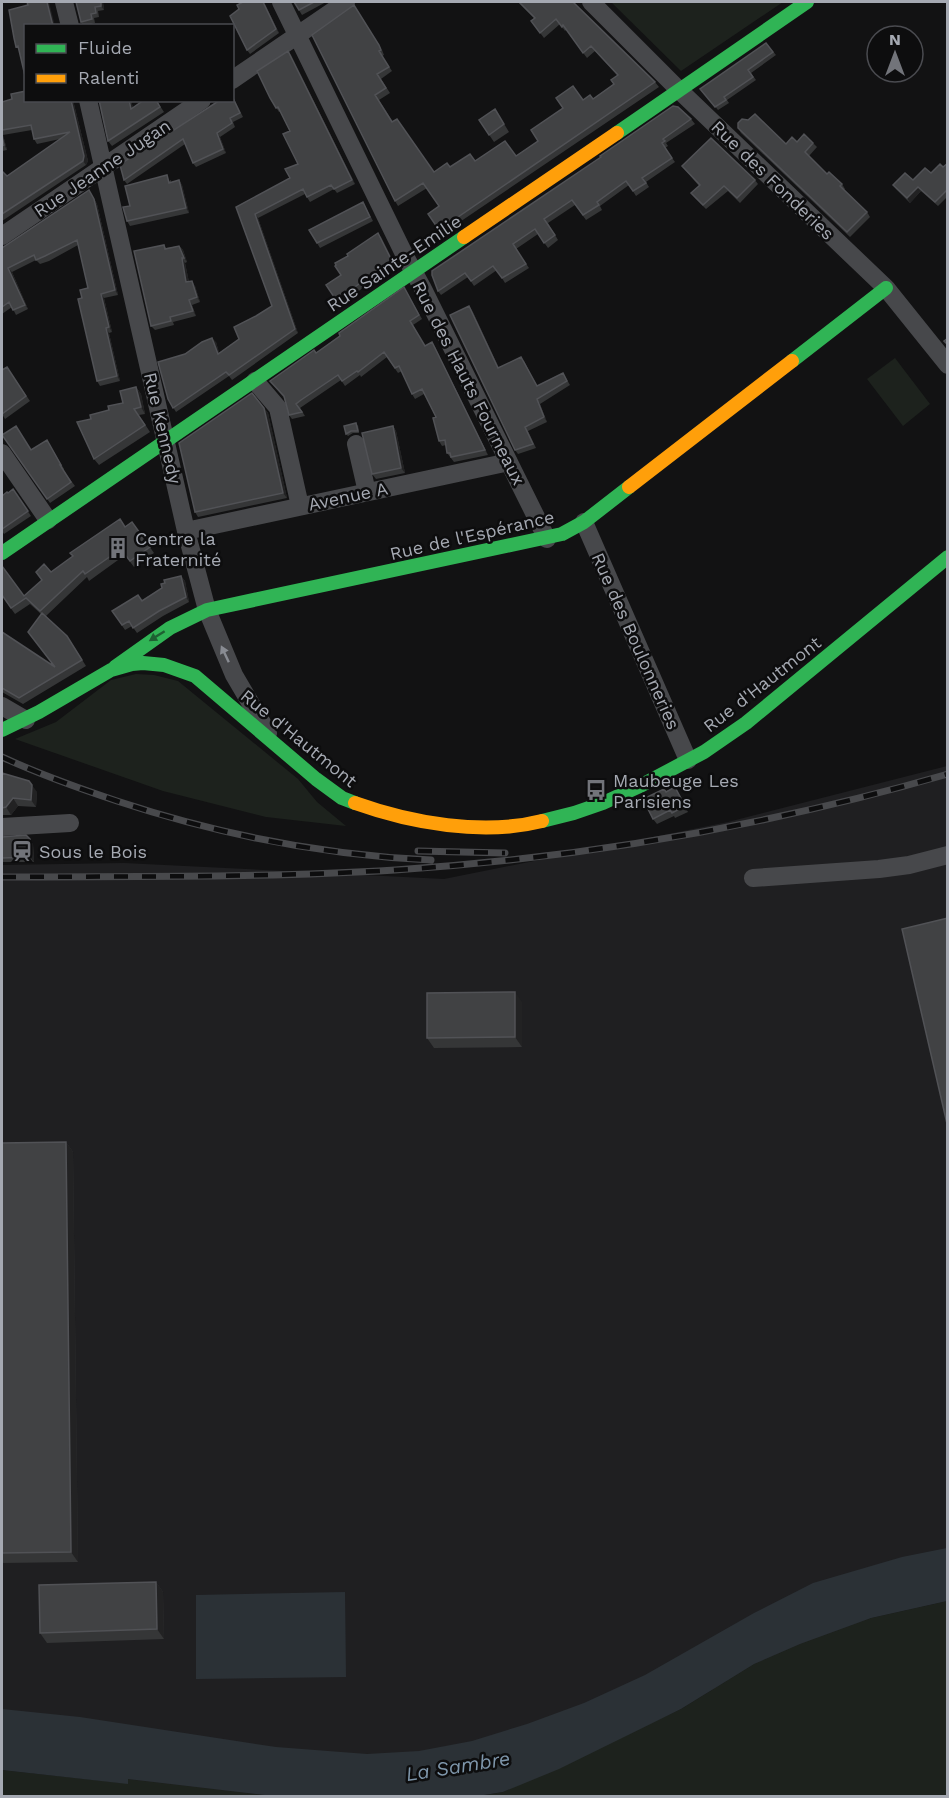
<svg xmlns="http://www.w3.org/2000/svg" width="949" height="1798" viewBox="0 0 949 1798" font-family="'Work Sans',sans-serif">
<rect width="100%" height="100%" fill="#121213"/>
<!-- built -->
<path fill="#1f1f21" d="M 947,766 L 947,1601 L 871,1618 L 478,1796 L 273,1796 L 2,1770 L 2,865 L 124,863 L 444,879 L 728,822 Z"/>
<!-- green -->
<path fill="#1d221d" d="M 611,2 L 783,2 L 681,71 Z
M 895,358 L 930,404 L 903,426 L 867,379 Z
M 136,674 L 154,675 L 178,681 L 298,779 L 317,802 L 346,826 L 266,817 L 163,791 L 15,739 L 56,722 L 111,680 Z
M 947,1601 L 947,1796 L 478,1796 L 503,1792 L 681,1709 L 754,1664 L 800,1644 L 871,1618 Z
M 2,1770 L 123,1783 L 127,1779 L 273,1796 L 2,1796 Z"/>
<!-- water -->
<path fill="#2b3136" d="M 947,1548 L 947,1601 L 871,1618 L 800,1644 L 754,1664 L 681,1709 L 559,1769 L 503,1792 L 478,1796 L 273,1796 L 128,1779 L 128,1784 L 2,1770 L 2,1709 L 80,1717 L 276,1747 L 367,1754 L 419,1751 L 472,1741 L 527,1724 L 584,1703 L 645,1675 L 754,1613 L 813,1583 L 902,1557 Z
M 345,1592 L 346,1677 L 196,1679 L 196,1595 Z"/>
<g fill="none" stroke-linecap="round" stroke-linejoin="round">
<!-- street -->
<path stroke="#47484b" stroke-width="18" d="M 64,2 L 70,26
M 281,2 L 406,258 L 422,287 L 547,539
M 591,2 L 680,91 L 886,288 L 948,365
M 232,80 L 346,2
M 88,100 L 186,531 L 207,610 L 234,675 L 268,733
M 2,236 L 202,100
M 255,381 L 278,408 L 300,506
M 356,444 L 367,492
M 2,453 L 48,520
M 584,522 L 688,760
M 186,531 L 509,462
M 2,706 L 26,720
M 2,827 L 70,823
M 753,878 L 879,869 L 909,865 L 948,855"/>
<!-- fast -->
<path stroke="#30b455" stroke-width="14" d="M 617,133 L 807,2
M 792,361 L 886,288
M 2,553 L 464,237
M 115,667 L 170,628 L 207,610 L 562,534 L 584,522 L 629,487
M 2,730 L 39,712 L 111,670 L 132,664 L 143,663 L 164,665 L 195,676 L 316,779 L 342,798 L 355,803
M 542,821 L 574,813 L 603,803 L 640,786 L 704,752 L 746,723 L 948,557"/>
<!-- slow -->
<path stroke="#ff9f0a" stroke-width="14" d="M 464,237 L 617,133
M 629,487 L 792,361
M 355,803 C 411,823 483,836 542,821"/>
<defs>
<path id="rail" d="M 2,757 C 39,774 78,788 117,801 C 220,835 323,855 431,860
M 418,851 L 505,853
M 2,877 C 133,876 264,878 395,870 C 582,858 767,826 948,774"/>
</defs>
<!-- rail casing -->
<use href="#rail" stroke="#48494c" stroke-width="7"/>
<!-- rail -->
<use href="#rail" stroke="#0d0d0e" stroke-width="4.5" stroke-dasharray="14" stroke-linecap="butt"/>
</g>
<!-- wall -->
<path fill="#353637" d="M 76,2 L 103,2 L 104,10 L 98,11 L 99,17 L 94,18 L 95,23 L 83,26 L 81,22 Z
M 243,2 L 264,2 L 279,33 L 250,54 L 247,50 L 239,9 Z
M 294,2 L 326,2 L 302,15 Z
M 518,2 L 573,2 L 655,82 L 659,87 L 442,234 L 428,214 L 439,206 L 427,188 L 398,206 L 395,201 L 312,35 L 382,50 L 384,55 L 382,56 L 392,71 L 381,79 L 390,93 L 379,100 L 393,122 L 434,172 L 475,161 L 516,156 L 538,141 L 583,100 L 593,99 L 614,84 L 618,76 L 595,51 L 587,58 L 566,30 L 565,31 L 560,24 L 544,38 L 531,21 L 534,18 Z
M 766,43 L 776,55 L 751,73 L 756,80 L 727,100 L 729,103 L 718,110 L 703,92 Z
M 288,51 L 291,55 L 355,184 L 337,193 L 334,189 L 310,202 L 305,194 L 258,218 L 298,333 L 232,380 L 229,376 L 176,412 L 168,399 L 185,354 L 216,342 L 219,353 L 239,339 L 256,316 L 272,306 L 236,207 L 290,178 L 298,164 L 290,131 L 281,111 L 279,112 L 270,98 Z
M 232,95 L 243,117 L 233,122 L 235,127 L 220,137 L 226,153 L 196,167 L 193,163 L 185,144 L 127,184 L 124,180 L 174,130 Z
M 26,100 L 73,100 L 88,161 L 86,165 L 2,221 L 2,173 L 7,176 L 60,139 L 37,144 L 34,139 L 32,130 L 3,135 L 7,150 L 2,151 L 2,102 Z
M 99,100 L 131,100 L 133,108 L 156,100 L 164,112 L 112,146 L 108,141 Z
M 495,109 L 509,132 L 494,142 L 479,120 Z
M 691,119 L 695,124 L 666,143 L 668,146 L 665,148 L 675,162 L 646,182 L 649,187 L 636,196 L 629,185 L 600,206 L 602,210 L 586,220 L 575,205 L 548,223 L 558,240 L 548,248 L 538,234 L 516,249 L 529,268 L 505,283 L 497,270 L 474,286 L 468,277 L 441,295 L 438,291 Z
M 738,128 L 786,144 L 797,142 L 813,143 L 817,147 L 809,156 L 827,174 L 842,184 L 845,189 L 844,190 L 867,212 L 870,217 L 850,237 L 741,133 Z
M 948,163 L 948,196 L 938,206 L 921,191 L 910,203 L 896,189 L 893,185 L 913,180 L 931,173 L 943,167 Z
M 682,166 L 755,180 L 758,184 L 740,203 L 728,191 L 706,209 L 695,198 L 691,193 L 699,186 Z
M 171,180 L 171,182 L 179,180 L 182,185 L 189,213 L 130,226 L 127,221 L 130,206 Z
M 89,190 L 97,204 L 118,295 L 104,298 L 112,332 L 109,333 L 120,381 L 100,386 L 97,381 L 82,298 L 88,288 L 78,245 L 49,261 L 40,264 L 36,260 L 12,272 L 28,309 L 16,315 L 12,307 L 2,314 L 2,248 Z
M 363,202 L 373,221 L 320,248 L 317,243 Z
M 381,237 L 395,265 L 339,305 L 326,285 L 341,275 Z
M 164,245 L 166,248 L 179,246 L 183,250 L 187,262 L 185,263 L 189,282 L 195,286 L 200,302 L 192,305 L 196,316 L 173,322 L 174,325 L 155,330 L 151,326 Z
M 404,287 L 422,319 L 413,325 L 425,346 L 432,342 L 435,347 L 488,455 L 454,462 L 447,453 L 446,445 L 442,446 L 439,441 L 436,417 L 424,394 L 415,399 L 412,394 L 402,371 L 398,373 L 387,357 L 361,377 L 360,375 L 345,386 L 341,380 L 300,408 L 305,416 L 292,419 L 289,415 L 284,398 L 270,381 L 316,353 Z
M 472,310 L 499,368 L 524,361 L 537,386 L 563,373 L 570,385 L 540,404 L 547,422 L 528,431 L 536,448 L 518,454 L 515,450 Z
M 7,367 L 30,401 L 5,419 L 2,414 Z
M 136,387 L 141,394 L 145,414 L 139,415 L 150,432 L 99,465 L 94,459 L 109,410 L 123,403 Z
M 264,408 L 268,413 L 287,498 L 198,517 L 195,512 Z
M 358,425 L 359,433 L 353,433 L 348,436 L 346,434 Z
M 393,426 L 396,431 L 405,473 L 376,479 L 372,474 Z
M 2,435 L 32,450 L 47,440 L 64,469 L 63,470 L 75,486 L 50,503 Z
M 13,489 L 31,516 L 4,534 L 2,531 L 2,496 L 8,493 Z
M 132,522 L 154,553 L 134,567 L 125,555 L 89,581 L 87,577 L 46,616 L 71,642 L 86,666 L 23,704 L 2,692 L 2,632 L 54,667 L 41,614 L 30,604 L 15,614 L 2,596 L 24,596 L 42,581 L 36,572 L 51,572 Z
M 181,576 L 185,581 L 189,602 L 163,616 L 137,633 L 132,626 L 125,630 L 112,611 L 142,600 L 162,588 L 165,583 Z
M 2,773 L 37,792 L 36,807 L 18,806 L 11,815 L 2,815 Z
M 675,787 L 688,812 L 675,818 L 674,816 L 657,824 L 653,819 L 666,792 Z
M 2,837 L 33,844 L 34,862 L 2,862 Z
M 522,1002 L 522,1047 L 434,1048 L 427,1038 Z
M 66,1142 L 73,1152 L 78,1562 L 2,1563 L 2,1143 Z
M 156,1582 L 163,1592 L 164,1639 L 47,1643 L 40,1633 Z"/>
<!-- shaded-wall -->
<path fill="#222223" d="M 47,2 L 49,2 L 55,26 L 53,26 Z
M 101,2 L 103,2 L 104,10 L 101,6 Z
M 263,2 L 264,2 L 279,33 L 276,29 Z
M 288,51 L 291,55 L 355,184 L 352,180 Z
M 71,100 L 73,100 L 88,161 L 86,165 L 83,161 Z
M 129,100 L 131,100 L 134,114 L 131,109 Z
M 2,132 L 3,135 L 7,150 L 4,145 Z
M 217,133 L 220,137 L 226,153 L 223,149 Z
M 179,180 L 182,185 L 189,213 L 186,208 Z
M 918,187 L 921,191 L 910,203 L 907,198 Z
M 89,190 L 97,204 L 118,295 L 115,290 Z
M 255,214 L 258,218 L 298,333 L 295,329 Z
M 378,233 L 381,237 L 395,265 L 392,261 Z
M 179,246 L 183,250 L 187,262 L 184,258 Z
M 182,258 L 185,263 L 190,287 L 186,282 Z
M 8,268 L 12,272 L 28,309 L 25,305 Z
M 192,281 L 195,286 L 200,302 L 197,297 Z
M 101,294 L 104,298 L 112,332 L 109,327 Z
M 189,300 L 192,305 L 196,316 L 193,311 Z
M 469,306 L 472,310 L 501,373 L 498,368 Z
M 106,328 L 109,333 L 120,381 L 117,376 Z
M 212,338 L 216,342 L 221,358 L 218,354 Z
M 432,342 L 435,347 L 488,455 L 485,450 Z
M 136,387 L 141,394 L 145,414 L 141,407 Z
M 537,399 L 540,404 L 547,422 L 544,417 Z
M 264,408 L 268,413 L 287,498 L 283,493 Z
M 393,426 L 396,431 L 405,473 L 401,468 Z
M 181,576 L 185,581 L 189,602 L 186,597 Z
M 32,785 L 37,792 L 36,807 L 31,800 Z
M 13,798 L 18,806 L 11,815 L 6,807 Z
M 30,839 L 33,844 L 34,862 L 30,857 Z
M 515,992 L 522,1002 L 522,1047 L 515,1037 Z
M 66,1142 L 73,1152 L 78,1562 L 71,1552 Z
M 156,1582 L 163,1592 L 164,1639 L 157,1629 Z"/>
<!-- building -->
<path fill="#414244" stroke="#515256" stroke-width="1.5" d="M 27,2 L 47,2 L 53,26 L 26,26 L 26,80 L 18,46 L 16,47 L 14,38 L 9,10 L 28,5 Z
M 76,2 L 101,2 L 101,6 L 95,7 L 96,13 L 91,14 L 92,19 L 81,22 Z
M 243,2 L 263,2 L 276,29 L 247,50 L 230,16 L 239,9 L 237,5 Z
M 294,2 L 314,2 L 299,10 Z
M 519,2 L 573,2 L 655,82 L 439,230 L 428,214 L 439,206 L 423,183 L 395,201 L 312,35 L 354,5 L 379,45 L 381,50 L 379,51 L 389,67 L 377,74 L 386,88 L 375,95 L 392,122 L 397,119 L 434,172 L 447,163 L 450,167 L 470,154 L 475,161 L 505,141 L 516,156 L 538,141 L 531,130 L 563,108 L 556,98 L 573,86 L 583,100 L 590,95 L 593,99 L 614,84 L 611,80 L 618,75 L 591,46 L 583,53 L 563,25 L 562,27 L 556,19 L 540,33 L 531,21 L 535,18 Z
M 766,43 L 773,52 L 748,70 L 753,77 L 724,97 L 726,100 L 715,107 L 700,89 Z
M 288,51 L 352,180 L 334,189 L 331,185 L 307,197 L 303,189 L 255,214 L 295,329 L 229,375 L 226,372 L 173,408 L 168,399 L 158,362 L 185,354 L 202,342 L 212,338 L 218,354 L 239,339 L 234,327 L 256,316 L 272,306 L 236,207 L 290,178 L 285,169 L 298,164 L 283,134 L 290,131 L 278,107 L 276,108 L 270,98 L 257,71 Z
M 26,91 L 26,100 L 71,100 L 84,156 L 83,161 L 2,214 L 2,173 L 3,172 L 7,176 L 70,132 L 34,139 L 31,125 L 2,130 L 2,102 L 12,99 L 11,94 Z
M 232,96 L 240,113 L 230,118 L 232,123 L 217,133 L 223,149 L 193,163 L 183,139 L 124,180 L 120,165 L 172,127 L 174,130 L 220,100 L 232,100 Z
M 99,100 L 129,100 L 131,109 L 144,100 L 156,100 L 160,107 L 108,141 Z
M 673,106 L 678,107 L 691,119 L 663,139 L 665,141 L 662,143 L 672,158 L 642,178 L 646,183 L 633,191 L 626,181 L 597,202 L 599,205 L 583,215 L 572,200 L 544,219 L 555,235 L 544,243 L 535,229 L 513,244 L 526,264 L 502,278 L 493,266 L 471,281 L 465,273 L 438,291 L 432,275 L 432,271 L 601,157 L 600,156 Z
M 495,109 L 504,124 L 489,135 L 479,120 Z
M 755,114 L 786,144 L 792,137 L 797,142 L 804,134 L 813,143 L 805,152 L 827,174 L 829,172 L 842,184 L 840,186 L 867,212 L 847,232 L 738,128 L 738,123 L 742,119 L 748,120 Z
M 2,136 L 4,145 L 2,146 Z
M 711,138 L 755,180 L 737,198 L 724,186 L 703,205 L 691,193 L 700,185 L 682,166 Z
M 948,163 L 948,189 L 935,202 L 918,187 L 907,198 L 893,185 L 905,173 L 913,180 L 925,168 L 931,173 L 940,164 L 943,167 Z
M 167,175 L 169,183 L 179,180 L 186,208 L 127,221 L 123,207 L 130,206 L 125,186 Z
M 89,190 L 94,199 L 115,290 L 101,294 L 109,327 L 106,328 L 117,376 L 97,381 L 78,299 L 82,298 L 80,290 L 88,288 L 77,240 L 45,256 L 36,260 L 34,255 L 8,268 L 25,305 L 13,310 L 9,302 L 2,307 L 2,248 Z
M 363,202 L 370,217 L 317,243 L 309,230 Z
M 378,233 L 392,261 L 336,300 L 326,285 L 341,275 L 335,266 L 336,265 L 335,263 L 348,256 L 347,254 Z
M 164,245 L 165,249 L 179,246 L 184,258 L 182,258 L 186,282 L 192,281 L 197,297 L 189,300 L 193,311 L 170,317 L 171,321 L 151,326 L 134,251 Z
M 404,287 L 419,315 L 410,321 L 425,346 L 432,342 L 485,450 L 451,457 L 450,453 L 447,453 L 445,440 L 439,441 L 433,418 L 436,417 L 422,389 L 412,394 L 399,366 L 395,368 L 384,352 L 358,372 L 357,371 L 342,381 L 338,375 L 301,400 L 296,404 L 302,412 L 289,415 L 284,396 L 270,381 L 314,350 L 316,353 L 340,336 L 339,333 Z
M 469,306 L 498,368 L 521,357 L 537,386 L 563,373 L 567,381 L 537,399 L 544,417 L 525,427 L 533,444 L 515,450 L 450,315 Z
M 948,338 L 948,345 L 944,341 Z
M 7,367 L 26,396 L 2,414 L 2,370 Z
M 136,387 L 141,407 L 134,409 L 145,425 L 94,459 L 77,422 L 91,419 L 90,415 L 109,410 L 108,406 L 123,403 L 120,391 Z
M 252,393 L 264,408 L 283,493 L 195,512 L 179,443 Z
M 356,423 L 358,431 L 351,431 L 346,434 L 344,426 Z
M 16,426 L 31,450 L 47,440 L 61,465 L 60,465 L 71,482 L 47,499 L 2,435 Z
M 393,426 L 401,468 L 372,474 L 362,433 Z
M 13,489 L 28,511 L 2,529 L 2,496 L 7,492 L 8,493 Z
M 120,519 L 125,527 L 132,522 L 150,547 L 130,561 L 121,549 L 85,574 L 83,571 L 40,611 L 26,598 L 11,608 L 2,595 L 2,566 L 24,596 L 42,580 L 36,572 L 44,564 L 51,572 L 73,556 L 70,553 Z
M 181,576 L 186,597 L 159,611 L 133,628 L 129,621 L 122,625 L 112,611 L 138,595 L 142,601 L 162,588 L 161,584 L 165,583 L 164,580 Z
M 42,613 L 67,636 L 82,660 L 19,698 L 2,688 L 2,632 L 55,667 L 28,632 Z
M 2,773 L 29,781 L 32,785 L 31,800 L 13,798 L 6,807 L 2,808 Z
M 675,787 L 685,806 L 672,813 L 670,810 L 653,819 L 643,799 L 664,789 L 666,792 Z
M 26,835 L 30,839 L 30,857 L 2,858 L 2,837 Z
M 948,918 L 948,1128 L 902,929 Z
M 515,992 L 515,1037 L 427,1038 L 427,993 Z
M 66,1142 L 71,1552 L 2,1553 L 2,1143 Z
M 156,1582 L 157,1629 L 40,1633 L 39,1585 Z"/>
<!-- one-way arrows -->
<defs><path id="oneway-solid" d="M-6-.8H1V-3.2L6.5 0L1 3.2V.8H-6Z" transform="scale(1.5)"/></defs>
<use fill="#1e6032" href="#oneway-solid" transform="translate(157 636) rotate(148)"/>
<use fill="#898c93" href="#oneway-solid" transform="translate(225 654) rotate(-115)"/>
<!-- icons -->
<defs>
<symbol id="building-bare" viewBox="-9 -9 18 18"><path d="M-4-6H4V6H1V3H-1V6H-4ZM-2.5-4.3h1.7v1.8h-1.7ZM.8-4.3h1.7v1.8H.8ZM-2.5-1h1.7V.8h-1.7ZM.8-1h1.7V.8H.8Z" fill="#72747a" stroke="#0d0d0e" stroke-width="2.5" paint-order="stroke"/></symbol>
<symbol id="bus-bare" viewBox="-9 -9 18 18"><path d="M-5-6H5V4H4V6H2V4H-2V6H-4V4H-5ZM-3.5-4V0h7V-4ZM-3.5 1.2v1.5H-2V1.2ZM2 1.2v1.5H3.5V1.2Z" fill="#72747a" stroke="#0d0d0e" stroke-width="2.5" paint-order="stroke"/></symbol>
<symbol id="station-bare" viewBox="-9 -9 18 18"><path d="M-3-6H3Q5-6 5-4V2Q5 4 3 4L4.5 6H3L1.5 4h-3L-3 6H-4.5L-3 4Q-5 4-5 2V-4Q-5-6-3-6ZM-3.5-4v3h7v-3ZM-3.5 1v1.5H-2V1ZM2 1v1.5H3.5V1Z" fill="#72747a" stroke="#0d0d0e" stroke-width="2.5" paint-order="stroke"/></symbol>
</defs>
<g fill-rule="evenodd">
<use href="#building-bare" x="103" y="533" width="30" height="30"/>
<use href="#bus-bare" x="581" y="775" width="30" height="30"/>
<use href="#station-bare" x="7" y="836" width="30" height="30"/>
</g>
<g text-anchor="middle" dominant-baseline="central" stroke-width="5" stroke-linejoin="round" paint-order="stroke">
<!-- street labels -->
<g font-size="18" fill="#a5a9b2" stroke="#0d0d0e">
<text transform="translate(102 168) rotate(-34)">Rue Jeanne Jugan</text>
<text transform="translate(773 180) rotate(44)">Rue des Fonderies</text>
<text transform="translate(394 263) rotate(-34)">Rue Sainte-Emilie</text>
<text transform="translate(469 383) rotate(63)">Rue des Hauts Fourneaux</text>
<text transform="translate(163 428) rotate(77)">Rue Kennedy</text>
<text transform="translate(348 496) rotate(-12)">Avenue A</text>
<text transform="translate(472 535) rotate(-13)">Rue de l'Espérance</text>
<text transform="translate(636 641) rotate(66)">Rue des Boulonneries</text>
<text transform="translate(762 684) rotate(-38)">Rue d'Hautmont</text>
<text transform="translate(299 738) rotate(39)">Rue d'Hautmont</text>
</g>
<!-- poi labels -->
<g font-size="18" fill="#a5a9b2" stroke="#0d0d0e" text-anchor="start">
<text x="135" y="538">Centre la<tspan x="135" dy="21">Fraternité</tspan></text>
<text x="613" y="780">Maubeuge Les<tspan x="613" dy="21">Parisiens</tspan></text>
<text x="39" y="851">Sous le Bois</text>
</g>
<!-- water labels -->
<g font-size="20" font-style="italic" fill="#7e96ab" stroke="#0d0d0e">
<text transform="translate(458 1766) rotate(-9)">La Sambre</text>
</g>
</g>
<!-- border -->
<rect width="949" height="1798" fill="none" stroke="#a5a9b2" stroke-width="6"/>
<!-- legend -->
<rect x="24" y="24" width="210" height="78" fill="#0d0d0e" stroke="#4a4b50" stroke-width="1.5"/>
<rect x="36" y="44" width="30" height="9" fill="#30b455" stroke="#4a4b50" stroke-width="1.5"/>
<text x="78" y="54" font-size="18" fill="#a5a9b2">Fluide</text>
<rect x="36" y="74" width="30" height="9" fill="#ff9f0a" stroke="#4a4b50" stroke-width="1.5"/>
<text x="78" y="84" font-size="18" fill="#a5a9b2">Ralenti</text>
<!-- north arrow -->
<g transform="translate(895 54)"><circle r="28" fill="#0d0d0e" stroke="#4a4b50" stroke-width="1.5"/>
<path d="M0-4.5L10 22L0 15L-10 22Z" fill="#72747a"/>
<text y="-9" font-size="16" font-weight="bold" text-anchor="middle" fill="#a5a9b2">N</text>
</g>
</svg>
